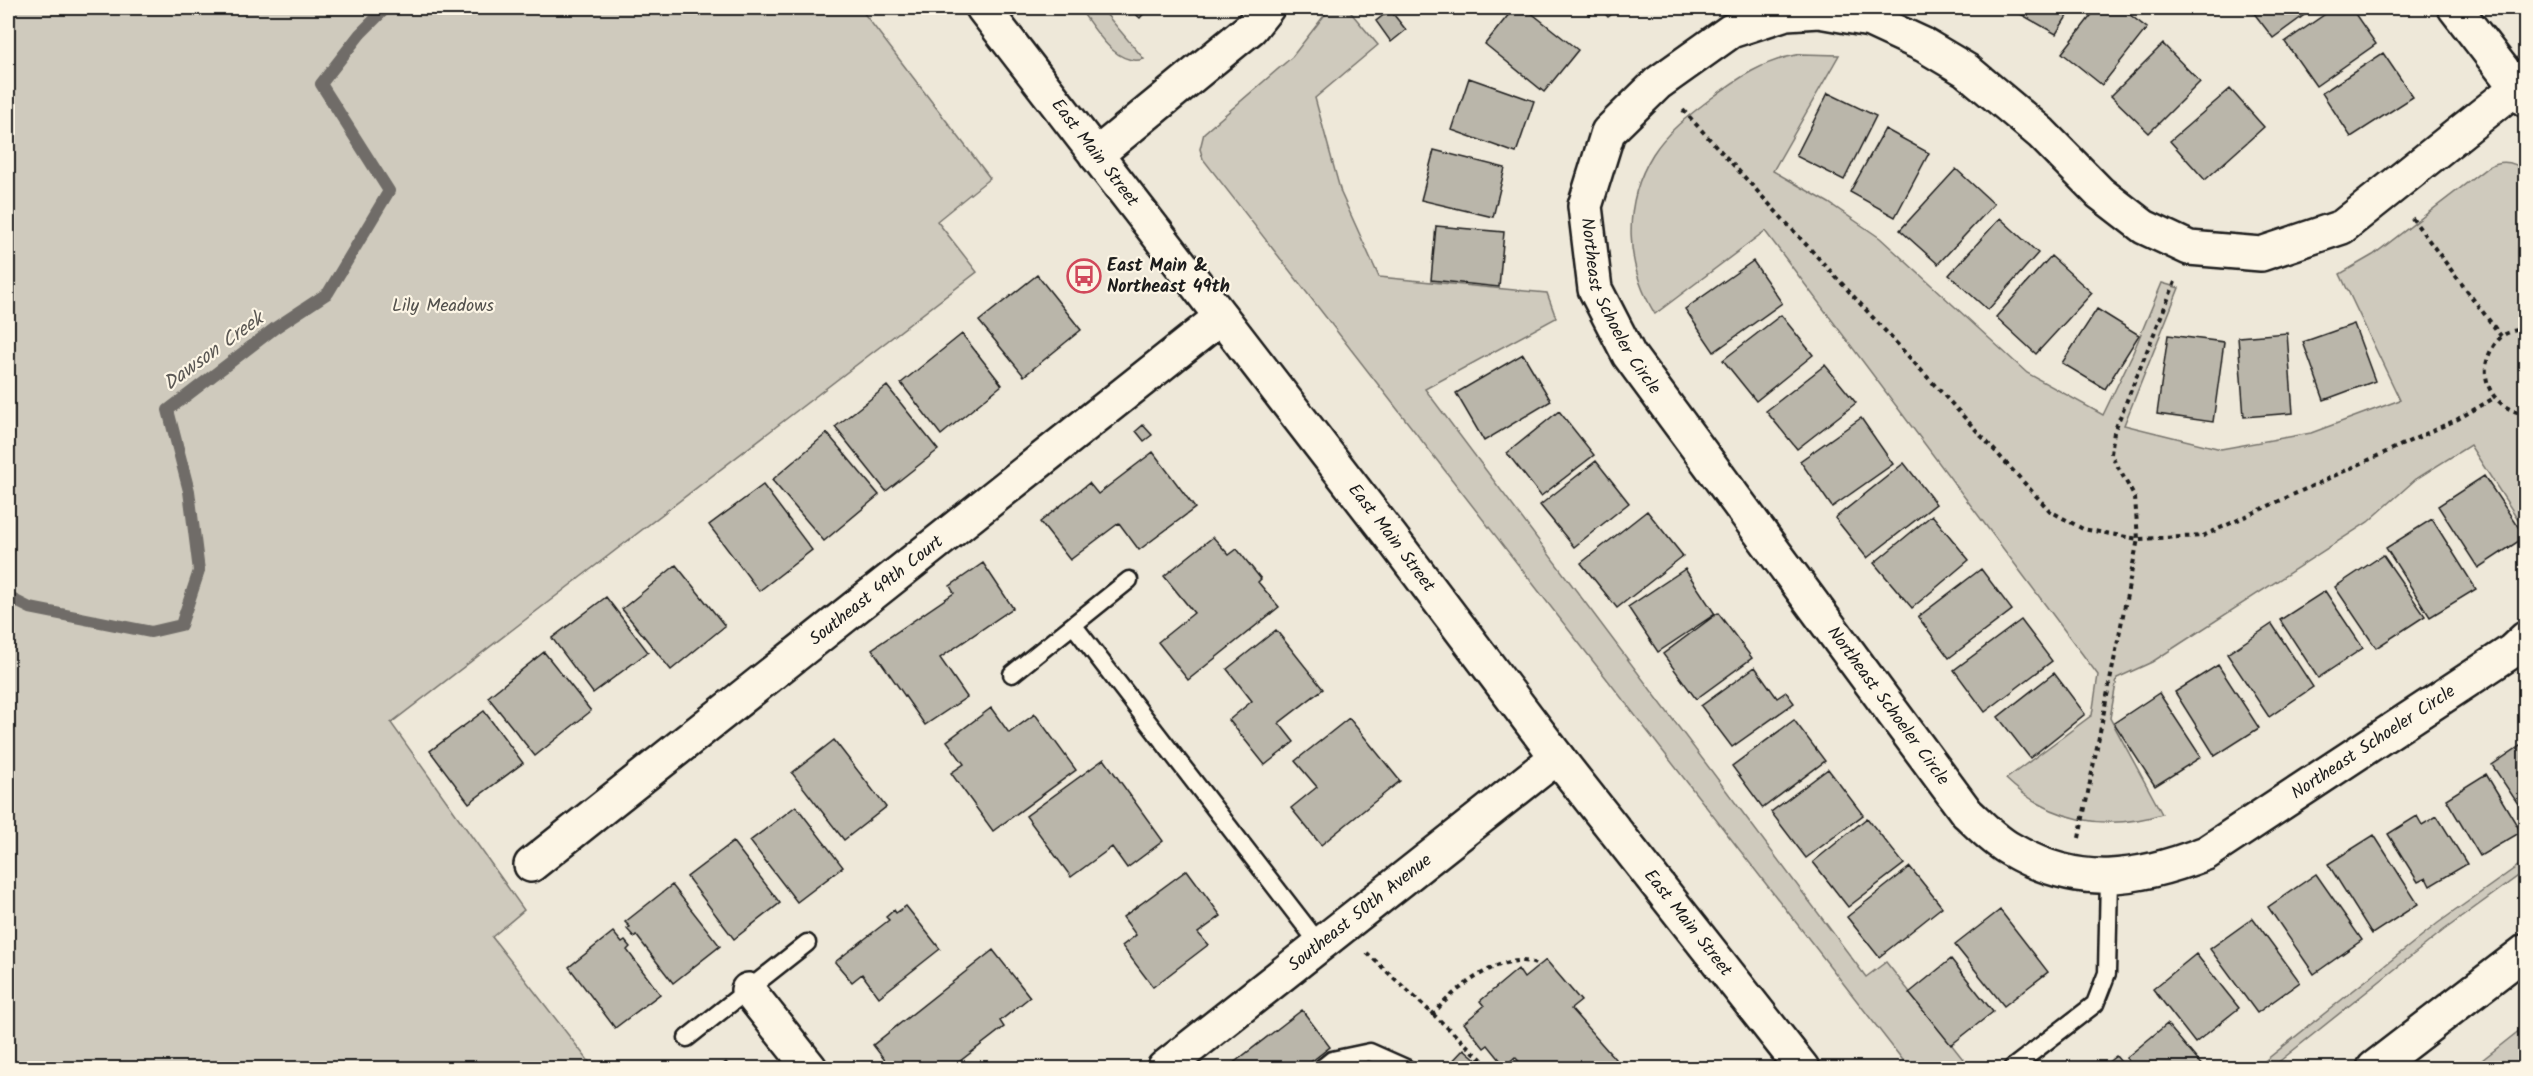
<svg xmlns="http://www.w3.org/2000/svg" width="2533" height="1076" viewBox="0 0 2533 1076" font-family="Kalam,sans-serif">
<rect width="100%" height="100%" fill="#eee8d9"/>
<filter id="ink" filterUnits="userSpaceOnUse"><feTurbulence type="fractalNoise" baseFrequency=".0167" numOctaves="2"/><feDisplacementMap in="SourceGraphic" scale="12" xChannelSelector="R" yChannelSelector="G"/><feConvolveMatrix kernelMatrix="1 2 1 2 8 2 1 2 1" color-interpolation-filters="sRGB"/></filter>
<g filter="url(#ink)">
<!-- green -->
<path fill="#cfcabd" stroke="#76736c" stroke-width="1.5" d="M 8,8 L 860,8 L 990,178 L 937,221 L 977,272 L 391,723 L 524,910 L 492,937 L 594,1068 L 8,1068 Z
M 1079,8 L 1101,8 L 1144,59 C 1115,68 1094,27 1079,8 Z
M 1330,8 L 1347,8 L 1378,45 L 1315,98 L 1341,193 L 1379,277 L 1547,293 L 1556,318 L 1425,389 L 1866,977 L 1886,962 L 1970,1068 L 1909,1068 L 1203,159 L 1200,149 L 1204,133 L 1292,57 Z
M 1801,54 L 1839,55 L 1773,171 L 1829,203 L 1880,238 L 2027,373 L 2103,415 L 2132,355 L 2162,283 L 2179,288 L 2124,425 L 2221,449 L 2311,433 L 2400,400 L 2340,274 L 2373,255 L 2488,167 C 2502,159 2514,161 2526,172 L 2525,530 L 2470,445 L 2416,479 L 2368,522 L 2152,662 L 2117,678 L 2110,718 L 2162,814 C 2105,832 2050,821 2006,779 L 2092,715 L 2098,675 L 1765,231 L 1655,314 C 1625,265 1622,204 1653,154 C 1667,132 1688,116 1709,100 C 1738,78 1764,60 1801,54 Z
M 2525,861 L 2525,871 L 2444,930 L 2271,1068 L 2256,1068 L 2438,923 Z
M 2525,1026 L 2525,1068 L 2472,1068 Z"/>
<g fill="none" stroke-linecap="round" stroke-linejoin="round">
<!-- stream -->
<path stroke="#6f6c67" stroke-width="12" d="M 8,597 L 30,608 L 151,632 L 181,625 L 199,571 L 189,491 L 168,410 L 275,328 L 328,293 L 389,191 L 321,84 L 360,34 L 386,8"/>
</g>
<!-- building -->
<path fill="#bab6aa" stroke="#1c1c1c" stroke-width="1.5" d="M 1115,8 L 1128,8 L 1122,14 Z
M 1129,8 L 1149,8 L 1140,18 Z
M 1514,8 L 1525,8 L 1578,50 L 1544,92 L 1485,44 Z
M 1584,8 L 1598,8 L 1590,15 Z
M 1600,8 L 1620,8 L 1608,17 Z
M 2010,8 L 2072,8 L 2056,34 Z
M 2097,8 L 2121,8 L 2147,28 L 2102,85 L 2062,53 Z
M 2250,8 L 2314,8 L 2273,38 Z
M 2334,8 L 2351,8 L 2376,44 L 2316,86 L 2285,42 Z
M 1390,10 L 1406,30 L 1391,42 L 1376,21 Z
M 2163,44 L 2200,82 L 2149,133 L 2111,96 Z
M 2383,53 L 2413,97 L 2351,137 L 2322,93 Z
M 1469,78 L 1534,101 L 1516,153 L 1452,130 Z
M 2230,89 L 2264,127 L 2205,180 L 2170,141 Z
M 1828,93 L 1876,116 L 1844,180 L 1796,156 Z
M 1885,129 L 1929,153 L 1895,217 L 1850,192 Z
M 1434,150 L 1505,168 L 1493,217 L 1421,200 Z
M 1956,169 L 1994,204 L 1938,264 L 1900,230 Z
M 2000,218 L 2038,253 L 1988,310 L 1949,275 Z
M 1436,226 L 1504,232 L 1499,287 L 1431,280 Z
M 2051,256 L 2092,293 L 2036,354 L 1996,317 Z
M 1753,261 L 1782,303 L 1714,352 L 1685,309 Z
M 1037,275 L 1081,330 L 1024,376 L 979,321 Z
M 2097,309 L 2139,335 L 2105,389 L 2062,363 Z
M 1781,315 L 1813,355 L 1756,401 L 1723,360 Z
M 2354,324 L 2375,381 L 2324,400 L 2303,342 Z
M 2287,333 L 2293,413 L 2244,417 L 2238,337 Z
M 962,334 L 1002,385 L 941,435 L 901,383 Z
M 2168,335 L 2224,342 L 2213,422 L 2157,414 Z
M 1523,354 L 1551,401 L 1484,441 L 1456,393 Z
M 1825,365 L 1856,403 L 1797,449 L 1766,411 Z
M 887,386 L 938,450 L 886,491 L 835,427 Z
M 1559,411 L 1594,455 L 1541,496 L 1507,453 Z
M 1861,418 L 1893,464 L 1832,507 L 1800,461 Z
M 1143,425 L 1152,435 L 1144,441 L 1136,431 Z
M 827,433 L 879,495 L 824,541 L 772,480 Z
M 1153,452 L 1195,508 L 1139,550 L 1119,523 L 1070,560 L 1040,522 L 1089,483 L 1098,494 Z
M 1596,461 L 1629,503 L 1574,547 L 1540,505 Z
M 1904,463 L 1936,504 L 1867,558 L 1835,518 Z
M 2484,476 L 2525,537 L 2478,568 L 2438,506 Z
M 763,485 L 812,550 L 759,591 L 709,525 Z
M 1647,511 L 1683,556 L 1617,608 L 1581,563 Z
M 1932,515 L 1969,560 L 1912,608 L 1874,563 Z
M 2432,519 L 2476,589 L 2430,617 L 2386,548 Z
M 1213,537 L 1229,555 L 1237,549 L 1261,579 L 1258,582 L 1279,607 L 1188,680 L 1158,642 L 1194,613 L 1164,576 Z
M 2383,555 L 2425,616 L 2376,648 L 2335,587 Z
M 983,563 L 1013,608 L 940,658 L 967,697 L 925,725 L 872,649 L 954,593 L 950,586 Z
M 676,565 L 725,626 L 671,670 L 622,609 Z
M 1685,569 L 1715,614 L 1658,652 L 1628,607 Z
M 1981,569 L 2012,610 L 1949,658 L 1918,617 Z
M 2325,591 L 2363,648 L 2318,678 L 2280,620 Z
M 606,597 L 648,652 L 593,693 L 552,638 Z
M 1718,613 L 1752,658 L 1696,699 L 1663,654 Z
M 2021,620 L 2052,661 L 1985,712 L 1954,670 Z
M 2272,624 L 2313,687 L 2269,717 L 2227,654 Z
M 1276,630 L 1323,689 L 1279,723 L 1294,742 L 1265,765 L 1229,720 L 1252,701 L 1227,669 Z
M 544,652 L 591,711 L 535,756 L 488,697 Z
M 2218,665 L 2259,728 L 2215,756 L 2175,692 Z
M 1755,667 L 1777,698 L 1786,692 L 1794,703 L 1732,747 L 1701,706 Z
M 2054,673 L 2085,714 L 2030,758 L 1998,717 Z
M 2159,693 L 2201,757 L 2155,786 L 2114,723 Z
M 991,708 L 1009,733 L 1035,714 L 1076,770 L 993,831 L 951,773 L 964,764 L 947,741 Z
M 484,711 L 523,763 L 469,803 L 430,751 Z
M 1349,718 L 1400,781 L 1321,845 L 1291,808 L 1317,787 L 1295,761 Z
M 1794,720 L 1825,761 L 1763,808 L 1732,766 Z
M 834,740 L 886,807 L 844,840 L 792,773 Z
M 2526,742 L 2526,816 L 2492,765 Z
M 1104,759 L 1163,841 L 1127,868 L 1112,847 L 1071,877 L 1026,816 Z
M 1828,769 L 1863,815 L 1806,858 L 1771,812 Z
M 2486,774 L 2521,832 L 2480,856 L 2446,799 Z
M 796,806 L 843,867 L 797,902 L 750,841 Z
M 2417,816 L 2422,825 L 2437,816 L 2467,864 L 2430,886 L 2426,878 L 2418,882 L 2388,834 Z
M 1867,818 L 1904,864 L 1848,907 L 1813,862 Z
M 2374,835 L 2418,904 L 2372,934 L 2328,864 Z
M 733,842 L 780,903 L 734,939 L 687,877 Z
M 1910,867 L 1942,907 L 1879,957 L 1847,917 Z
M 1187,870 L 1221,916 L 1198,933 L 1208,945 L 1153,987 L 1122,946 L 1136,935 L 1123,917 Z
M 2316,874 L 2362,940 L 2314,974 L 2268,907 Z
M 672,885 L 720,946 L 673,983 L 636,935 L 634,937 L 627,929 L 630,927 L 625,922 Z
M 906,906 L 940,949 L 879,997 L 862,974 L 852,982 L 835,962 L 889,920 L 886,917 L 894,910 L 896,913 Z
M 2000,910 L 2048,972 L 2004,1006 L 1955,945 Z
M 2253,918 L 2300,982 L 2257,1013 L 2210,949 Z
M 613,932 L 622,943 L 625,941 L 630,947 L 627,950 L 660,994 L 615,1028 L 569,967 Z
M 993,950 L 1030,997 L 1000,1021 L 1004,1027 L 951,1068 L 891,1068 L 873,1045 Z
M 2196,954 L 2239,1008 L 2195,1043 L 2153,989 Z
M 1951,959 L 1993,1012 L 1951,1045 L 1909,993 Z
M 1546,960 L 1581,1001 L 1571,1009 L 1623,1068 L 1525,1068 L 1515,1057 L 1505,1066 L 1488,1045 L 1484,1048 L 1464,1023 L 1484,1006 L 1480,1001 L 1518,969 L 1524,978 Z
M 1302,1010 L 1330,1047 L 1303,1068 L 1227,1068 Z
M 2167,1024 L 2204,1068 L 2135,1068 L 2126,1058 Z
M 1464,1049 L 1486,1068 L 1446,1068 Z
M 2116,1056 L 2126,1068 L 2101,1068 Z
M 726,1062 L 731,1068 L 718,1068 Z"/>
<g fill="none" stroke-linecap="round" stroke-linejoin="round">
<defs>
<path id="lane" d="M 1074,626 L 1320,945
M 1012,674 L 1129,580
M 687,1038 L 807,943
M 1322,1068 L 1332,1060 L 1370,1052 L 1406,1068
M 2012,1068 L 2095,1004 L 2107,973 L 2109,877"/>
<g id="street">
<path d="M 2455,8 L 2526,100"/>
<path id="s1" d="M 2516,88 L 2342,227 L 2261,254 L 2189,248 L 2144,227 L 2100,193 L 2041,133 L 1966,70 L 1924,45 L 1870,20 L 1819,11 L 1786,13 L 1731,31 L 1658,83 L 1608,132 L 1585,206 L 1595,289 L 1629,355 L 1967,813 C 1980,825 1994,840 2010,849 C 2078,889 2136,880 2206,853 L 2512,651 L 2526,638"/>
<path d="M 1096,155 L 1251,28 L 1267,8"/>
<path id="s2" d="M 531,865 L 1221,317"/>
<path d="M 748,990 L 810,1068"/>
<path id="s3" d="M 1164,1068 L 1557,757"/>
</g>
<g id="secondary">
<path id="s4" d="M 983,8 L 1391,537 L 1557,757 L 1802,1068"/>
<path d="M 2374,1068 L 2526,951"/>
</g>
</defs>
<!-- lane casing -->
<use href="#lane" stroke="#1c1c1c" stroke-width="21"/>
<!-- street casing -->
<use href="#street" stroke="#1c1c1c" stroke-width="38"/>
<!-- secondary casing -->
<use href="#secondary" stroke="#1c1c1c" stroke-width="38"/>
<!-- path -->
<path stroke="#1c1c1c" stroke-width="4" stroke-dasharray="4.5 4.5" stroke-linecap="butt" d="M 1683,110 L 2050,511 L 2083,529 L 2138,539 L 2203,536 L 2458,419 L 2494,398
M 2412,218 L 2501,336
M 2526,327 C 2518,330 2505,332 2500,338 C 2473,366 2486,408 2526,414
M 2079,838 L 2138,539 L 2135,498 L 2111,454 L 2114,432 L 2175,282
M 1367,953 L 1491,1068
M 1432,1015 C 1453,990 1507,946 1539,966"/>
<!-- lane -->
<use href="#lane" stroke="#fcf5e5" stroke-width="16"/>
<!-- street -->
<use href="#street" stroke="#fcf5e5" stroke-width="33"/>
<!-- secondary -->
<use href="#secondary" stroke="#fcf5e5" stroke-width="33"/>
</g>
</g>
<!-- icons -->
<defs>
<symbol id="bus-ring" viewBox="-11 -11 22 22"><circle r="9.5" fill="#fcf5e5" stroke="#d1495b" stroke-width="1.5"/><path d="M-5-6H5V4H4V6H2V4H-2V6H-4V4H-5ZM-3.5-4V0h7V-4ZM-3.5 1.2v1.5H-2V1.2ZM2 1.2v1.5H3.5V1.2Z" fill="#d1495b"/></symbol>
</defs>
<g fill-rule="evenodd">
<use href="#bus-ring" x="1065" y="257" width="38" height="38"/>
</g>
<g text-anchor="middle" dominant-baseline="central" stroke-width="4.5" stroke-linejoin="round" paint-order="stroke">
<!-- street labels -->
<g font-size="18" fill="#1c1c1c" stroke="#fcf5e5">
<text stroke="none"><textPath href="#s4" startOffset="183">East Main Street</textPath></text>
<text stroke="none"><textPath href="#s1" startOffset="1264">Northeast Schoeler Circle</textPath></text>
<text stroke="none"><textPath href="#s4" startOffset="669">East Main Street</textPath></text>
<text stroke="none"><textPath href="#s2" startOffset="441">Southeast 49th Court</textPath></text>
<text stroke="none"><textPath href="#s1" startOffset="1750">Northeast Schoeler Circle</textPath></text>
<text stroke="none"><textPath href="#s1" startOffset="2344">Northeast Schoeler Circle</textPath></text>
<text stroke="none"><textPath href="#s3" startOffset="250">Southeast 50th Avenue</textPath></text>
<text stroke="none"><textPath href="#s4" startOffset="1155">East Main Street</textPath></text>
</g>
<!-- poi labels -->
<g font-size="18" font-weight="bold" fill="#1c1c1c" stroke="#fcf5e5" text-anchor="start">
<text x="1107" y="266">East Main &amp;<tspan x="1107" dy="21">Northeast 49th</tspan></text>
</g>
<!-- park labels -->
<g font-size="18" fill="#52504c" stroke="#fcf5e5">
<text x="443" y="306">Lily Meadows</text>
</g>
<!-- water labels -->
<g font-size="20" font-style="italic" fill="#5b5854" stroke="#fcf5e5">
<text transform="translate(214 352) rotate(-36)">Dawson Creek</text>
</g>
</g>
<!-- margin -->
<rect width="2533" height="1076" fill="none" stroke="#fcf5e5" stroke-width="30"/>
<rect x="15" y="15" width="2503" height="1046" fill="none" stroke="#1c1c1c" stroke-width="2" filter="url(#ink)"/>
</svg>
